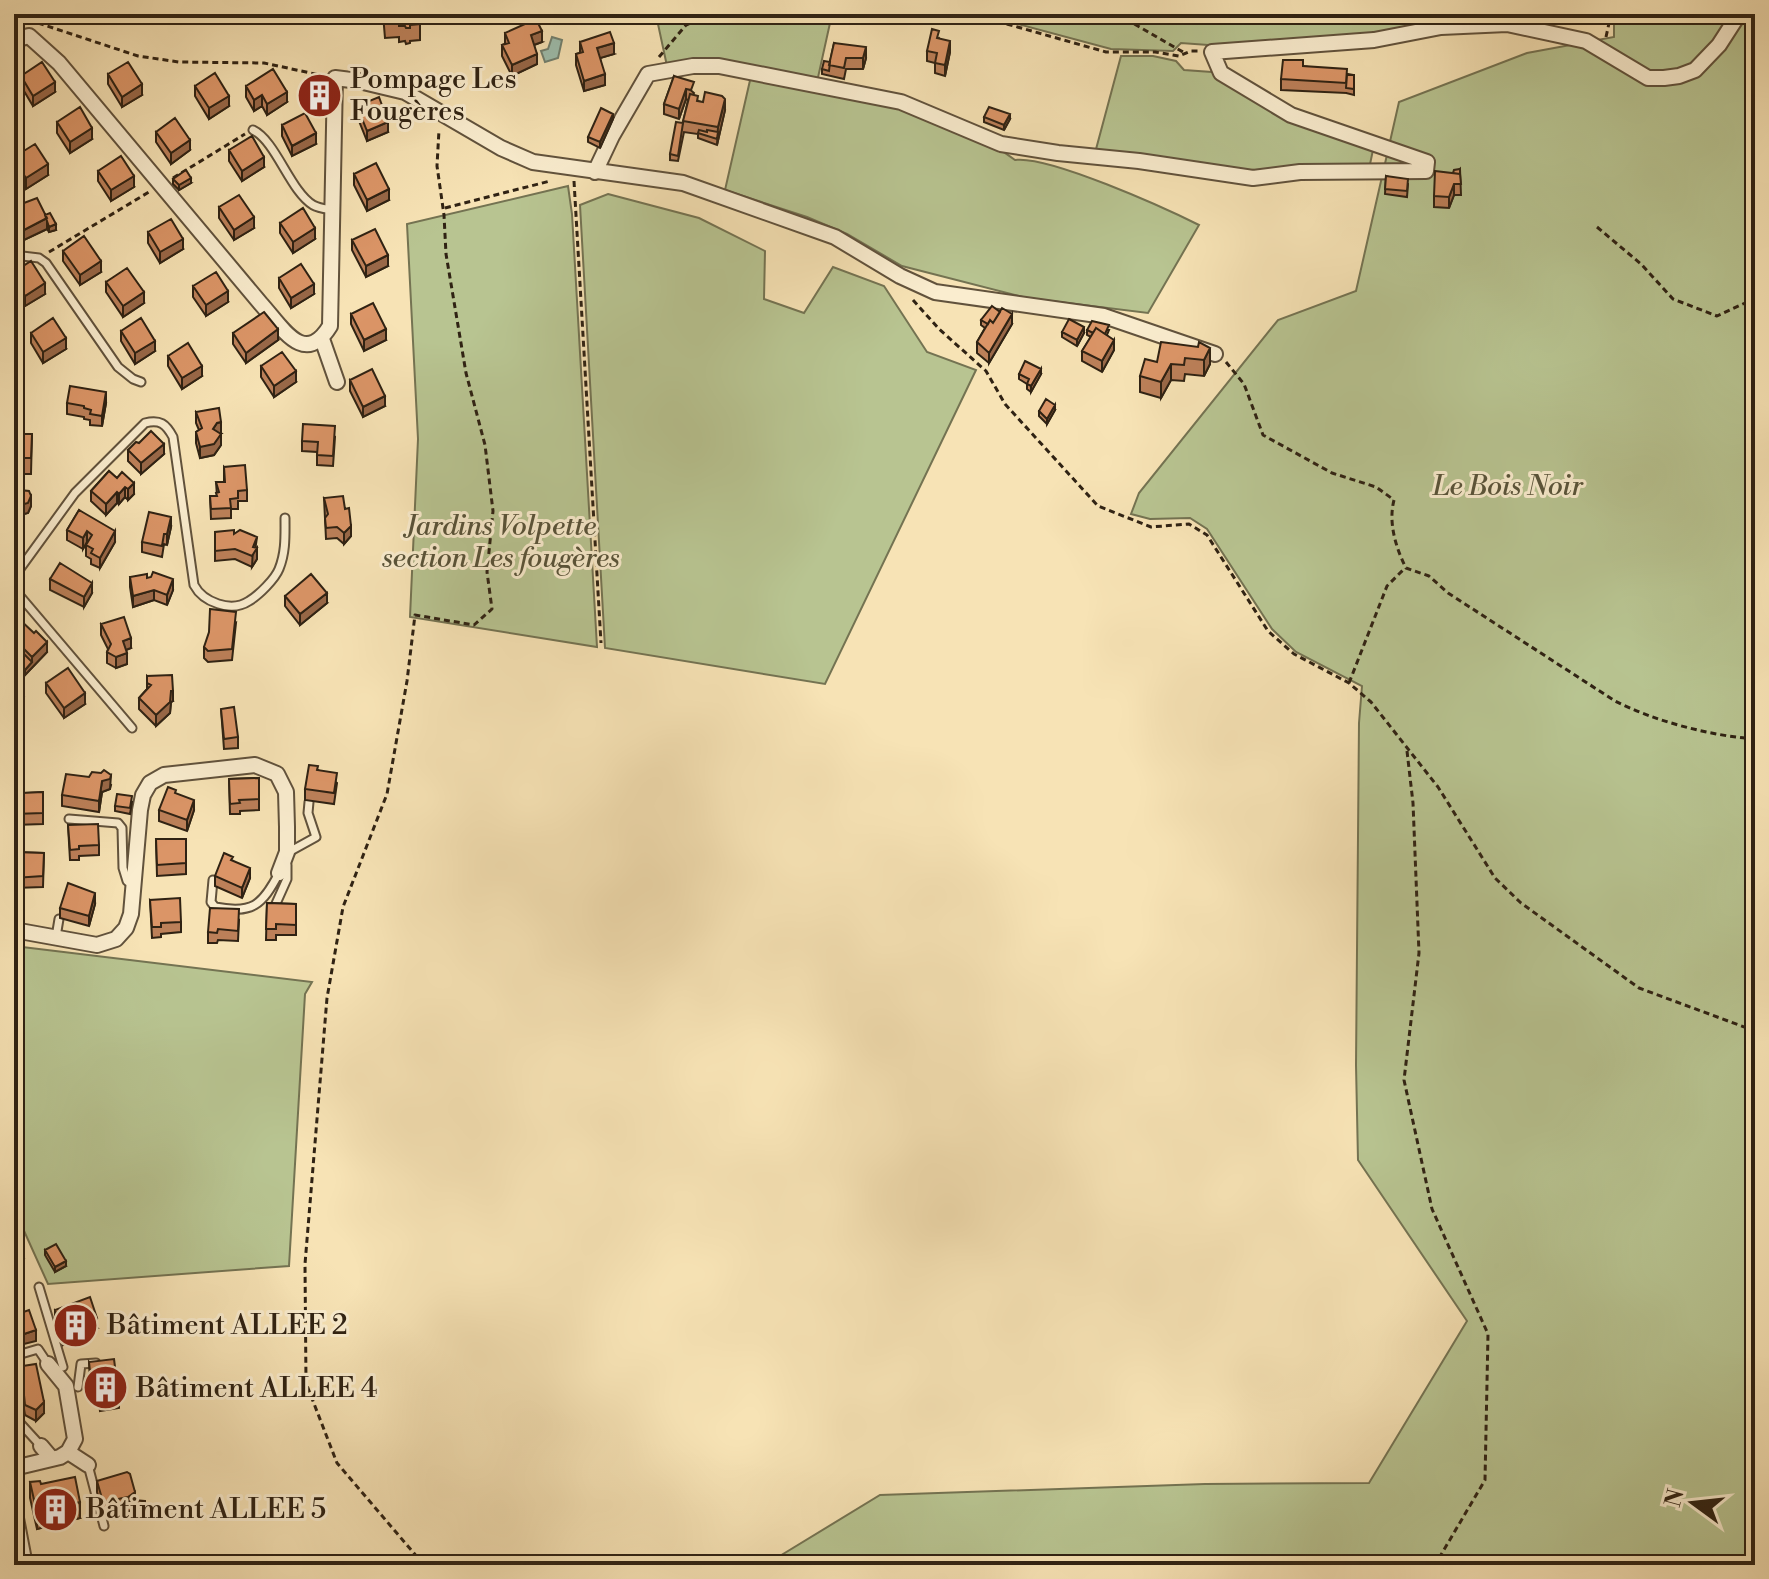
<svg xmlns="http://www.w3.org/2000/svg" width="1769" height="1579" viewBox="0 0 1769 1579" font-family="'Libre Bodoni',serif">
<rect width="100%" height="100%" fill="#f7e3b5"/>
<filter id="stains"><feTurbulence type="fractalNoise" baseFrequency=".0025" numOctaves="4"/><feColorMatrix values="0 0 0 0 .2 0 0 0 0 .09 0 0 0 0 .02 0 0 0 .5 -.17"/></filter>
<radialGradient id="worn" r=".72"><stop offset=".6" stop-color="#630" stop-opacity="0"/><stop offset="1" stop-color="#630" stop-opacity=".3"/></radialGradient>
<!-- green -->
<path fill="#b8c491" stroke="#747352" stroke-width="2" d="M 621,14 L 832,14 L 817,82 L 667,66 L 658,24 Z
M 981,14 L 1527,14 L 1526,25 L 1236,47 L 1181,43 L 1173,51 L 1111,49 Z
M 1614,14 L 1755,14 L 1755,1565 L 765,1565 L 880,1495 L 1205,1484 L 1369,1483 L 1467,1321 L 1358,1160 L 1356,1065 L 1359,723 L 1362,686 L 1296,652 L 1272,629 L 1207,529 L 1190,518 L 1150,519 L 1131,514 L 1139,493 L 1278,320 L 1356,291 L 1399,102 L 1527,53 L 1614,37 Z
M 1121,56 L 1153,56 L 1176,61 L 1184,70 L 1212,72 L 1292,119 L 1373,150 L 1369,169 L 1255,175 L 1095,153 Z
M 751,76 C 831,94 950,110 1015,160 C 1048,155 1165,208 1199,225 L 1148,313 L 1027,298 L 902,266 L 847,234 L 807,217 L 725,190 Z
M 568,186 L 572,214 L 597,647 L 410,617 L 418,439 L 407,224 Z
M 608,194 L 699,218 L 765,251 L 764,299 L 804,313 L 833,267 L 884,286 L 927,352 L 976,370 L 825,684 L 605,648 L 580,205 Z
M 14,946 L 312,982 L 305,994 L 289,1266 L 48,1284 L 20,1222 L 15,1221 Z"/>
<!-- water -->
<path fill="#9dbeae" stroke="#718070" stroke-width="2" d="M 552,37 L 562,40 L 558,58 L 545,62 L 541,51 L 548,49 Z"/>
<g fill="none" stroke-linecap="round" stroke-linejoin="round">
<defs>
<path id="service" d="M 253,130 C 276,141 290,191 313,205 C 318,208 326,209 332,210
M 14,255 L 39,258 L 46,263 L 118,367 L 133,379 L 141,382
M 14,577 L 75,493 L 145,423 C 160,419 166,424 173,437 L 194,585 C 203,602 231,613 249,601 C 259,595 275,579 279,569 C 286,552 285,535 285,518
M 14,589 L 132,728
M 69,819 L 118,823 L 122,828 L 123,868 L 127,881 L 133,885
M 14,839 L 18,839 L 17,826
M 287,853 L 316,837 L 308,813 L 309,802
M 213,880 L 211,902 L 215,907 C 252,914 262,906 279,873
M 274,908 L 287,879 L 287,865
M 56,937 L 59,919
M 39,1287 L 63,1367
M 21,1354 L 38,1349 L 48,1364
M 78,1387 L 81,1364 L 96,1363
M 14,1409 L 20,1423 L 41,1446
M 88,1465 L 104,1526"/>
<path id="minor" d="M 14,40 L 29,36 L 59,63 L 261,304 C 282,327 304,368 330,326 L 335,78 L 359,81 L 405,92 L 501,148 L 533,162 L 683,183 L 835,237 L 900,276 L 935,292 L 1104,316 L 1215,354
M 595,172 L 612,136 L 648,74 L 693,66 L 719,66 L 901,102 L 1001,144 L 1058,153 L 1139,161 L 1253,178 L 1300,172 L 1426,171 L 1427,162 L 1291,115 L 1221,73 L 1212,52 L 1374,40 L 1441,27 L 1507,24 L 1586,41 L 1648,78 L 1664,78 L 1679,76 L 1695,70 L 1719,45 L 1739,14
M 322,339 L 337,382
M 14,930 L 97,945 L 116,939 L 126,928 L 131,914 L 140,810 L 143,795 L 150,783 L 164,775 L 255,765 L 277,774 L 286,792 L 287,827 L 287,852 L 279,873
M 41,1446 L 52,1459
M 68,1452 L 88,1465
M 14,1468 L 60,1457 L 68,1452 L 75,1439 L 66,1386 L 48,1364
M 14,1508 L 25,1565"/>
</defs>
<!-- service casing -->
<use href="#service" stroke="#61523c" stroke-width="11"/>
<!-- minor casing -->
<use href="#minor" stroke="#61523c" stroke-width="18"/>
<!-- path -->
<path stroke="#2f2213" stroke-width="3" stroke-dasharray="6 4" stroke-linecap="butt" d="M 16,14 L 31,21
M 852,14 L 912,14
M 958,14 L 975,15 L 1106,52 L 1155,52 L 1179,56 L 1191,51 L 1199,51
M 1117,14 L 1183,52
M 38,23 L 138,56 L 179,62 L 264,63 L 320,75
M 1606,37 L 1611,14
M 659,57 L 686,25 L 712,14
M 173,178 L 245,134
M 574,181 L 601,643
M 445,208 L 550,181
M 1597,227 L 1641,264 L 1673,299 L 1717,316 L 1745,303 L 1755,285
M 49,252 L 149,192
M 913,300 L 939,329 L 986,371 L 1005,404 L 1098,506 L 1151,527 L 1189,524 L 1207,535 L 1268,631 L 1294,654 L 1349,683 L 1371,702 L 1438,787 L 1495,878 L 1521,903 L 1639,988 L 1755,1031
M 1226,362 L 1244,384 L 1263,435 L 1332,473 L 1376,487 L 1394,500 C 1388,523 1396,548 1406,568 L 1429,576 L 1448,593 L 1615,701 C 1654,721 1711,736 1755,739
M 1349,683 L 1387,586 L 1404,569
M 1407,751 L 1413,803 L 1419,953 L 1404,1080 L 1432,1209 L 1488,1334 L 1485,1480 L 1435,1565
M 424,1565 L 337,1463 L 306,1383 L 305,1264 L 327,998 L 343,907 L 387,794 L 407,681 L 415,615 L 474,625 L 492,609 L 487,572 L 493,511 L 485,445 L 466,373 L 446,254 L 444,215 L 437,166 L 439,130"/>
<!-- service -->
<use href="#service" stroke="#faedcf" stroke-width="7"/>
<!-- minor -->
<use href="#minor" stroke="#faedcf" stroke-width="14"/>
</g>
<!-- wall -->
<path fill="#bc8059" stroke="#2f2213" stroke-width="2" d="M 383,14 L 420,24 L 420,40 L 410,41 L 410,43 L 406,44 L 405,41 L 399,42 L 399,37 L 385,38 Z
M 505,33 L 542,42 L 534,45 L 537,64 L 512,76 L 502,56 L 502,45 L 505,44 Z
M 939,38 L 950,52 L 945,76 L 935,73 L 935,63 L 927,61 L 927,51 Z
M 580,42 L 614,54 L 600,58 L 605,85 L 584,91 L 576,65 L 576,54 L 580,53 Z
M 834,43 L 866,58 L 863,69 L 846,69 L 844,79 L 822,74 L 822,69 L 830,62 Z
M 1303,66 L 1354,75 L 1354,95 L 1346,93 L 1346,92 L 1346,93 L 1281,90 L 1281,79 Z
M 108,74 L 142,95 L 122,107 L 108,84 Z
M 21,76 L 55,92 L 33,106 L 21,86 Z
M 674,76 L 694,93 L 693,95 L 698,101 L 725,110 L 717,145 L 698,138 L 698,134 L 684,132 L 678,161 L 670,160 L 670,154 L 683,123 L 688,100 L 686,99 L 679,119 L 664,114 L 664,104 Z
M 195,86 L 229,106 L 209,119 L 195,96 Z
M 246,86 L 287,102 L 267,115 L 262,106 L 254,111 L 246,97 Z
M 357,106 L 388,132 L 367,141 L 357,116 Z
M 984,117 L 1010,119 L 1004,130 L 984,122 Z
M 613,119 L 600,148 L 588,142 L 588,137 Z
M 57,122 L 92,139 L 70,153 L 57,133 Z
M 282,125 L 316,144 L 292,156 L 282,136 Z
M 156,132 L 190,150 L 171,164 L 156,142 Z
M 229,150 L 264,167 L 242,181 L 229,161 Z
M 14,157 L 48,175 L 26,189 L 14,171 Z
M 1460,169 L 1461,195 L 1454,195 L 1449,208 L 1434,207 L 1434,196 Z
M 98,171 L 134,187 L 111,201 L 98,181 Z
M 354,174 L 389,200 L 367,211 L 354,185 Z
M 1386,176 L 1408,184 L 1407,197 L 1385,194 Z
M 173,179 L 191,183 L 179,190 L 173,184 Z
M 14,200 L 24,203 L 45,215 L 56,230 L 49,232 L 47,229 L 24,240 L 14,221 Z
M 219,207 L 254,228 L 234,240 L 219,218 Z
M 280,223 L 315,239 L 293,253 L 280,233 Z
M 148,232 L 183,249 L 160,263 L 148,243 Z
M 352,240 L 388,266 L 366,277 L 352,250 Z
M 63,251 L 101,272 L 80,285 L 63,261 Z
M 14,272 L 45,294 L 25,306 L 14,289 Z
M 279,278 L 314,294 L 291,308 L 279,288 Z
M 106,282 L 144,303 L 123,317 L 106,292 Z
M 193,286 L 228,302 L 206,316 L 193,297 Z
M 351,314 L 386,340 L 364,351 L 351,324 Z
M 981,320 L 1012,324 L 989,363 L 977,353 L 977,342 L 985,328 L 981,325 Z
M 1087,330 L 1109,330 L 1107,335 L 1114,350 L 1102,372 L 1082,361 L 1082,351 L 1091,337 L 1087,335 Z
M 121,331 L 155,351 L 135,364 L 121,341 Z
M 1062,332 L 1084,333 L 1077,346 L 1062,337 Z
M 31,333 L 66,349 L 43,363 L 31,343 Z
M 233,333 L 278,340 L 246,363 L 233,344 Z
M 1198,347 L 1210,364 L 1204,376 L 1185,374 L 1184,381 L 1171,380 L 1161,398 L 1140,392 L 1140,376 L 1157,362 Z
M 168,356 L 202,376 L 182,389 L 168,366 Z
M 261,366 L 296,382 L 274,397 L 261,377 Z
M 1019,374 L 1041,374 L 1031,392 L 1027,389 L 1027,384 L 1019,379 Z
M 350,380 L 385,406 L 363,417 L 350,391 Z
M 67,403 L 106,403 L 102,426 L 90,425 L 90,420 L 84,419 L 84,417 L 67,414 Z
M 1055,410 L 1047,424 L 1039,416 L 1039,411 Z
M 196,412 L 221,433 L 219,433 L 221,445 L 214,455 L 200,458 L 196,443 L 196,432 L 199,430 L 196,423 Z
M 14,434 L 32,434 L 31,474 L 14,474 Z
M 335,437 L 333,466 L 317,465 L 317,452 L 302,451 L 302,441 Z
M 139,443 L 164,454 L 141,474 L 128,461 L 128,450 Z
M 224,467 L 247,490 L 247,501 L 238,501 L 238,509 L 231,509 L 231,518 L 211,519 L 210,496 L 217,496 L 216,482 L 224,482 Z
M 109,471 L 134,494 L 128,500 L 125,497 L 119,504 L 117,503 L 106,515 L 91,501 L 91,491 Z
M 14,486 L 20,490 L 31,506 L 28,513 L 24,514 L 24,536 L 14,536 Z
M 324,498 L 345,509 L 351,536 L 344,544 L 337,538 L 326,539 Z
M 79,510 L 115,542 L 100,568 L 91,564 L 91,559 L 86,556 L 86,545 L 88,543 L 87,542 L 83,549 L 67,540 L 67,530 Z
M 171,527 L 167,545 L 164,544 L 162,557 L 142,552 L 142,542 Z
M 215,532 L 234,534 L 256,548 L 257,559 L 252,567 L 235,559 L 215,561 Z
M 130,577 L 147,578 L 173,590 L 167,605 L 154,600 L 133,607 L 130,587 Z
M 50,579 L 92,593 L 84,607 L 50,590 Z
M 285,596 L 327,603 L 300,625 L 285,606 Z
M 14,623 L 47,652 L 25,675 L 14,665 L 14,659 L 16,658 L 14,656 Z
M 236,623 L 232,660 L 208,662 L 204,658 L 204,647 Z
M 101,624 L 131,648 L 126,650 L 127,664 L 116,668 L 107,663 L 107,652 L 108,649 L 101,635 Z
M 147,676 L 173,701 L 171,702 L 170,713 L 156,726 L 139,709 L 139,698 L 147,689 Z
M 46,683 L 85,704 L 64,718 L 46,693 Z
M 14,697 L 24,697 L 23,721 L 16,720 L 16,734 L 14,738 Z
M 221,709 L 238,737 L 238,748 L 224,749 Z
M 318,770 L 337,783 L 334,804 L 305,800 L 305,789 Z
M 89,777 L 111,785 L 110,789 L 102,792 L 99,812 L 62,806 L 62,795 Z
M 259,778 L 259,810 L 240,811 L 240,814 L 230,814 L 229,779 Z
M 14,789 L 23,793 L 43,792 L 43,824 L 14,825 Z
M 176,794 L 194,810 L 187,831 L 159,821 L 159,810 Z
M 132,802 L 130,814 L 115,811 L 115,806 Z
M 68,825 L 99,845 L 99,855 L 79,856 L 79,860 L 70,860 Z
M 156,839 L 186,839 L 186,874 L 157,876 Z
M 14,852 L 44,853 L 43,887 L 14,888 Z
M 233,861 L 250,878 L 242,898 L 215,886 L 215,876 Z
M 150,900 L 181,922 L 181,932 L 161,934 L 161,937 L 152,938 Z
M 267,903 L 296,904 L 296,935 L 276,935 L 276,940 L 266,940 Z
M 95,904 L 89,926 L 60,918 L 60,908 Z
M 239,920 L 238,941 L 218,940 L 217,943 L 208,943 L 208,932 Z
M 45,1250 L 66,1266 L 55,1272 L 45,1255 Z
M 55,1310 L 97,1328 L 78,1334 L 78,1340 L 63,1345 L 55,1321 Z
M 89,1362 L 119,1398 L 119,1408 L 100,1411 L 98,1394 L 95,1395 L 93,1381 L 90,1381 Z
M 16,1367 L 44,1413 L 36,1421 L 25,1415 L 24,1409 L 20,1410 Z
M 97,1481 L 135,1500 L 145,1507 L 122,1513 L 121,1509 L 103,1512 L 97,1492 Z
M 30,1482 L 41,1484 L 80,1518 L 37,1529 L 30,1498 Z"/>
<!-- shaded-wall -->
<path fill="#996848" stroke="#2f2213" stroke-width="2" d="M 542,31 L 542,42 L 531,46 L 531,35 Z
M 950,41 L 950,52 L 945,76 L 945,65 Z
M 614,43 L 614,54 L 597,59 L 597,48 Z
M 866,47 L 866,58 L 863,69 L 863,58 Z
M 537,54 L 537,64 L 512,76 L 512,65 Z
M 605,74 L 605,85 L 584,91 L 584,81 Z
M 55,82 L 55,92 L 33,106 L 33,96 Z
M 142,84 L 142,95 L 122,107 L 122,97 Z
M 686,89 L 686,99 L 679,119 L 679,109 Z
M 325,91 L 325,96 L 315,100 L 315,94 Z
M 287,92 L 287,102 L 267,115 L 267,104 Z
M 262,95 L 262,106 L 254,111 L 254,100 Z
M 229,96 L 229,106 L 209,119 L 209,108 Z
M 725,99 L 725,110 L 717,145 L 718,127 Z
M 613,114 L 613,119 L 600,148 L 600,142 Z
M 1010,114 L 1010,119 L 1004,130 L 1004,125 Z
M 388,122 L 388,132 L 367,141 L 367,131 Z
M 92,128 L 92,139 L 70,153 L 70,142 Z
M 316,133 L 316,144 L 292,156 L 292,146 Z
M 190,140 L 190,150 L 171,164 L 171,153 Z
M 264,157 L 264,167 L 242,181 L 242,171 Z
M 48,164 L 48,175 L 26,189 L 26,178 Z
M 134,176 L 134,187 L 111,201 L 111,190 Z
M 191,178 L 191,183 L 179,190 L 179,185 Z
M 1454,184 L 1454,195 L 1449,208 L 1449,197 Z
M 389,189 L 389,200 L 367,211 L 367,200 Z
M 254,217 L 254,228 L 234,240 L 234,230 Z
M 47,218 L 47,229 L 24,240 L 24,230 Z
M 56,224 L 56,230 L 49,232 L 49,227 Z
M 315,228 L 315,239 L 293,253 L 293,242 Z
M 183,239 L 183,249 L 160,263 L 160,252 Z
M 388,255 L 388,266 L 366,277 L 366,266 Z
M 101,261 L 101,272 L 80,285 L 80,275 Z
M 45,283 L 45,294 L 25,306 L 25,296 Z
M 314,284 L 314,294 L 291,308 L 291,298 Z
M 228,291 L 228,302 L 206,316 L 206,305 Z
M 144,292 L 144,303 L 123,317 L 123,306 Z
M 1012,314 L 1012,324 L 989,363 L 989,353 Z
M 1084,327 L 1084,333 L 1077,346 L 1077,340 Z
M 278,329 L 278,340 L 246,363 L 246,353 Z
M 386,329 L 386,340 L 364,351 L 364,340 Z
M 66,338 L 66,349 L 43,363 L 43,352 Z
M 1114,340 L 1114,350 L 1102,372 L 1102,361 Z
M 155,341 L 155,351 L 135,364 L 135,353 Z
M 1210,348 L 1210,364 L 1204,376 L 1204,360 Z
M 1171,364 L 1171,380 L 1161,398 L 1161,382 Z
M 202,366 L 202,376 L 182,389 L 182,378 Z
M 1041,369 L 1041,374 L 1031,392 L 1031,386 Z
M 296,371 L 296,382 L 274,397 L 274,386 Z
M 106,392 L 106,403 L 102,426 L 102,416 Z
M 385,396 L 385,406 L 363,417 L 363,407 Z
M 1055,405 L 1055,410 L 1047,424 L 1047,419 Z
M 221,422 L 221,433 L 217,434 L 213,429 L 217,423 Z
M 221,434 L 221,445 L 214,455 L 200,458 L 200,447 Z
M 164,444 L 164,454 L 141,474 L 141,463 Z
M 134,483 L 134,494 L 128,500 L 128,489 Z
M 125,487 L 125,497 L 119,504 L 119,494 Z
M 117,492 L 117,503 L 106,515 L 106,504 Z
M 31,496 L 31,506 L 28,513 L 24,514 L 24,504 Z
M 171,517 L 171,527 L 167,545 L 167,534 Z
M 351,526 L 351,536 L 344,544 L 344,533 Z
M 87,531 L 87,542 L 83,549 L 83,538 Z
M 115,531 L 115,542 L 100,568 L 100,558 Z
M 257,537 L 255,551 L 257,548 L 257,559 L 252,567 L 253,547 Z
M 173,579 L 173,590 L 167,605 L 167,595 Z
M 92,583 L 92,593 L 84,607 L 84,597 Z
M 154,590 L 154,600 L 133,607 L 133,596 Z
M 327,593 L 327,603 L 300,625 L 300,614 Z
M 131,638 L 131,648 L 123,651 L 123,641 Z
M 47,642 L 47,652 L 25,675 L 25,670 L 32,662 L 32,657 Z
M 127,653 L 127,664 L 116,668 L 116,657 Z
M 171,691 L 173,691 L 173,701 L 171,702 L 170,713 L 156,726 L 156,715 Z
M 85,693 L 85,704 L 64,718 L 64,708 Z
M 16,710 L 16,734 L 14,738 L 14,719 Z
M 111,775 L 110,789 L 102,792 L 99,812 L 99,801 L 102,781 Z
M 194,800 L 194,810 L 187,831 L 187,820 Z
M 250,868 L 250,878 L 242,898 L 242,888 Z
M 95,893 L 95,904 L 89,926 L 89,916 Z
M 24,1258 L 24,1269 L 14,1273 L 14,1263 Z
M 66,1261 L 66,1266 L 55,1272 L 55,1267 Z
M 97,1318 L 97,1328 L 78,1334 L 78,1340 L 63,1345 L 63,1334 L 77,1324 Z
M 22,1329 L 22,1340 L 18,1341 L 18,1346 L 14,1348 L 14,1337 L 17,1331 Z
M 36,1330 L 36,1341 L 24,1344 L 24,1334 Z
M 44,1402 L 44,1413 L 36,1421 L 36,1410 Z
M 135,1492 L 135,1502 L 145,1501 L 145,1507 L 122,1513 L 122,1508 L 128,1506 L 128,1497 Z
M 80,1502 L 80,1518 L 37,1529 L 37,1513 Z"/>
<!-- building -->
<path fill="#db9567" stroke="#2f2213" stroke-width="2" d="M 384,14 L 419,14 L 420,24 L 410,25 L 410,28 L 406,28 L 405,26 L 399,26 L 399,21 L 385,23 Z
M 536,19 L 542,31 L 531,35 L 537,54 L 512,65 L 502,45 L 509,43 L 505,33 Z
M 932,29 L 939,31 L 937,38 L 950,41 L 945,65 L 935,63 L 937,53 L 927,51 Z
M 610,32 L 614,43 L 597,48 L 605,74 L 584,81 L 576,54 L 583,52 L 580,42 Z
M 834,43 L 866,47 L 863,58 L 846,58 L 844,68 L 829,65 Z
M 1283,60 L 1303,60 L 1303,66 L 1347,69 L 1346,83 L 1281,79 Z
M 824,61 L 830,62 L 829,71 L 822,69 Z
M 42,62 L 55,82 L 33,96 L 21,76 Z
M 128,62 L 142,84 L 122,97 L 108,74 Z
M 273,69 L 287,92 L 267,104 L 262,95 L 254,100 L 246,86 Z
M 215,73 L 229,96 L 209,108 L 195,86 Z
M 1347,75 L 1354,75 L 1354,89 L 1346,88 Z
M 674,76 L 694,82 L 691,90 L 686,89 L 679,109 L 664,104 Z
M 322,85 L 325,91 L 315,94 L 313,89 Z
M 705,92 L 722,96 L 725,99 L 718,127 L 683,121 L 690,94 L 698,96 L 697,101 L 703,102 Z
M 379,97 L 388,122 L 367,131 L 357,106 Z
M 80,107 L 92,128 L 70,142 L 57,122 Z
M 989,107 L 1010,114 L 1004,125 L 984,117 Z
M 601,108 L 613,114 L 600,142 L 588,137 Z
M 305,113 L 316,133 L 292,146 L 282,125 Z
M 175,118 L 190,140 L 171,153 L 156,132 Z
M 676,122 L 683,123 L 678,156 L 670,154 Z
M 699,130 L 707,132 L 707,130 L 718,132 L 717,139 L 698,133 Z
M 252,136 L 264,157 L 242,171 L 229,150 Z
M 35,144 L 48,164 L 26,178 L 14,160 L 14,157 Z
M 121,156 L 134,176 L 111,190 L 98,171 Z
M 376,163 L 389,189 L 367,200 L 354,174 Z
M 1460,169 L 1460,174 L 1453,173 L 1454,170 Z
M 186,170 L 191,178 L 179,185 L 173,179 Z
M 1435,171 L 1460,174 L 1461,184 L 1454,184 L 1449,197 L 1434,196 Z
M 1386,176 L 1408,179 L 1407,191 L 1385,189 Z
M 239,195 L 254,217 L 234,230 L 219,207 Z
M 20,197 L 24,203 L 37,198 L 47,218 L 24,230 L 14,211 L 14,200 Z
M 303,208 L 315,228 L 293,242 L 280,223 Z
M 50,213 L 56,224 L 49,227 L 45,215 Z
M 171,219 L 183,239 L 160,252 L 148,232 Z
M 375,229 L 388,255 L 366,266 L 352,240 Z
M 84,236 L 101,261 L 80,275 L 63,251 Z
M 31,261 L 45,283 L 25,296 L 14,278 L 14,272 Z
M 301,264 L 314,284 L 291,298 L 279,278 Z
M 127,268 L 144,292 L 123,306 L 106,282 Z
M 216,272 L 228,291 L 206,305 L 193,286 Z
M 373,303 L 386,329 L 364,340 L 351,314 Z
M 992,306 L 1000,312 L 993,323 L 990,320 L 988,324 L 981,320 Z
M 1002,308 L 1012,314 L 989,353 L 977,342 L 990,320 L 993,323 Z
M 264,312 L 278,329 L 246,353 L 233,333 Z
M 53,318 L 66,338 L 43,352 L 31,333 Z
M 141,318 L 155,341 L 135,353 L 121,331 Z
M 1069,319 L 1084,327 L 1077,340 L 1062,332 Z
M 1092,321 L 1109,325 L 1105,334 L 1096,328 L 1093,333 L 1087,330 Z
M 1096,328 L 1114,340 L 1102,361 L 1082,351 Z
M 1161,342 L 1198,347 L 1199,342 L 1210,348 L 1204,360 L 1185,358 L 1184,365 L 1171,364 L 1161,382 L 1140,376 L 1145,359 L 1157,362 Z
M 188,343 L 202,366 L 182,378 L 168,356 Z
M 282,352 L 296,371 L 274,386 L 261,366 Z
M 1025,361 L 1041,369 L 1031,386 L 1027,384 L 1029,379 L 1019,374 Z
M 372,369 L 385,396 L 363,407 L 350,380 Z
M 70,386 L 106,392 L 102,416 L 90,414 L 91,410 L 84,408 L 84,406 L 67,403 Z
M 1046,399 L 1055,405 L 1047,419 L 1039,411 Z
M 219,408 L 221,422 L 217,423 L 213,429 L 221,434 L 214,444 L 200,447 L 196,432 L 202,428 L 196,412 Z
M 303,424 L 335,426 L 333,456 L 317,455 L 318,442 L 302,441 Z
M 151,431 L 164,444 L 141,463 L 128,450 L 136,442 L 139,443 Z
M 14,434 L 32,434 L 31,458 L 14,458 Z
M 245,465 L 247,490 L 238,491 L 238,498 L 230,499 L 231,508 L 211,509 L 210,496 L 217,496 L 216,493 L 219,492 L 216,482 L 225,482 L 224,467 Z
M 109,471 L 117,478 L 122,472 L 134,483 L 128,489 L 125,487 L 119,494 L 117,492 L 106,504 L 91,491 Z
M 14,486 L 20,486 L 20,490 L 29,491 L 31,496 L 28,503 L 24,504 L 24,525 L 14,525 Z
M 343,496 L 345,509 L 349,508 L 351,526 L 344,533 L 337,527 L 326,528 L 325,518 L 328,514 L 324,498 Z
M 79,510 L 115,531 L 100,558 L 91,553 L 93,549 L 86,545 L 92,535 L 87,531 L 83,538 L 67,530 Z
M 149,512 L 171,517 L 167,534 L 164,534 L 162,546 L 142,542 Z
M 234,530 L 234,534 L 240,530 L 257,537 L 253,547 L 257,548 L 252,556 L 235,549 L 215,551 L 215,532 Z
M 60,563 L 92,583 L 84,597 L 50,579 Z
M 153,572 L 173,579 L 167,595 L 154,590 L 133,596 L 130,577 L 147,574 L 147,578 L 151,577 Z
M 311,574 L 327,593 L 300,614 L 285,596 Z
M 210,609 L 236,612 L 232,649 L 208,651 L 204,647 L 209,632 Z
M 124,617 L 131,638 L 123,641 L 127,653 L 116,657 L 107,652 L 111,644 L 101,624 Z
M 18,618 L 34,633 L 36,631 L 47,642 L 32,657 L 22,647 L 19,650 L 14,645 L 14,623 Z
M 22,652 L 32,662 L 25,670 L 14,659 Z
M 68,668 L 85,693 L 64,708 L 46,683 Z
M 172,675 L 173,691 L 171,691 L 170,702 L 156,715 L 139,698 L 151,685 L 147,683 L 147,676 Z
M 14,697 L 24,697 L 23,710 L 16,710 L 14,719 Z
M 234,707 L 238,737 L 224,739 L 221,709 Z
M 309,765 L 318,766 L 317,770 L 337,773 L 334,793 L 305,789 Z
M 104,770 L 111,775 L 110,779 L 102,781 L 99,801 L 62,795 L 66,774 L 89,777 L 92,772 L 101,773 Z
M 259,778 L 259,799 L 239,800 L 240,803 L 230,804 L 229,779 Z
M 168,787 L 176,790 L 175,793 L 194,800 L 187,820 L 159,810 Z
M 14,789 L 23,789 L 23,793 L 43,792 L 43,813 L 14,814 Z
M 117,794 L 132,796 L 130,808 L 115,806 Z
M 98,824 L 99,845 L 79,846 L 79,849 L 70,850 L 68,825 Z
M 156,839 L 186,839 L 186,863 L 157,865 Z
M 14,852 L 44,853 L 43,876 L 14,878 Z
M 224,853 L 233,857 L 231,860 L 250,868 L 242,888 L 215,876 Z
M 68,883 L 95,893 L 89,916 L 60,908 Z
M 180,898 L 181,922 L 161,923 L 161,927 L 152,927 L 150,900 Z
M 267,903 L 296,904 L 296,925 L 276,924 L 276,929 L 266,929 Z
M 210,908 L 239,909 L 238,931 L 218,929 L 217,933 L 208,932 Z
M 14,1234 L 24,1258 L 14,1263 Z
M 56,1244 L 66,1261 L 55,1267 L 45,1250 Z
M 17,1293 L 21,1306 L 16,1307 L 18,1314 L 29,1310 L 36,1330 L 24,1334 L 22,1329 L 17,1331 L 18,1336 L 14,1337 L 14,1294 Z
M 90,1297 L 97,1318 L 77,1324 L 78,1329 L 63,1334 L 55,1310 Z
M 114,1359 L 119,1398 L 100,1400 L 98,1384 L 95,1385 L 93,1370 L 90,1371 L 89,1362 Z
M 36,1364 L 44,1402 L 36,1410 L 25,1405 L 23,1385 L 19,1385 L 16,1367 Z
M 19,1390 L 23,1390 L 24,1404 L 20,1405 Z
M 127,1472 L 130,1474 L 135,1492 L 128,1497 L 103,1502 L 97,1481 Z
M 75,1477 L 80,1502 L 37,1513 L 30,1482 L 40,1481 L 41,1484 Z
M 134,1500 L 145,1501 L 122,1508 L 121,1504 Z"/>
<!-- icons -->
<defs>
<symbol id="building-disc" viewBox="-11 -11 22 22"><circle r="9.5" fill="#8f2418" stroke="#faedcf"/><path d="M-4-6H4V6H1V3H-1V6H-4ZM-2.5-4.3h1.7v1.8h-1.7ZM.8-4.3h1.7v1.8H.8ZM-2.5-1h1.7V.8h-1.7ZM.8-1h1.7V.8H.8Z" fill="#fff"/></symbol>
</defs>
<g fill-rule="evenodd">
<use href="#building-disc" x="294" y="70" width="51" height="51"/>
<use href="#building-disc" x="50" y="1300" width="51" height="51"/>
<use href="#building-disc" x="80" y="1362" width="51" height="51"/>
<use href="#building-disc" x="30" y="1484" width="51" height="51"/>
</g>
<g text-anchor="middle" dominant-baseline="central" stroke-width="6" stroke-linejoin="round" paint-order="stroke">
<!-- poi labels -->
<g font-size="28" fill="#2f2213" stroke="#faedcf" text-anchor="start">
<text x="350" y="79">Pompage Les<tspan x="350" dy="32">Fougères</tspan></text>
<text x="107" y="1325">Bâtiment ALLEE 2</text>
<text x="136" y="1388">Bâtiment ALLEE 4</text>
<text x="86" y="1509">Bâtiment ALLEE 5</text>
</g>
<!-- park labels -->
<g font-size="28" font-style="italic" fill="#585339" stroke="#faedcf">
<text x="1508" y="486">Le Bois Noir</text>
<text x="501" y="526">Jardins Volpette<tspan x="501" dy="32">section Les fougères</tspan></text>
</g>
</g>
<!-- margin -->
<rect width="1769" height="1579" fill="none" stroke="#f7e3b5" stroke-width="48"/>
<rect x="16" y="16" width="1737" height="1547" fill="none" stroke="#2f2213" stroke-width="4"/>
<rect x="24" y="24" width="1721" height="1531" fill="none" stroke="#2f2213" stroke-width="2"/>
<!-- north arrow -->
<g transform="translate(1693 1503) rotate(285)" stroke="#faedcf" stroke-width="6" paint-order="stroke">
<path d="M0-6L14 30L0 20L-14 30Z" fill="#2f2213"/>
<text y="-12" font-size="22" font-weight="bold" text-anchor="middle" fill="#2f2213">N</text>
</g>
<rect width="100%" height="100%" filter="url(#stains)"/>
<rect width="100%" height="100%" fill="url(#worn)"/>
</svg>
